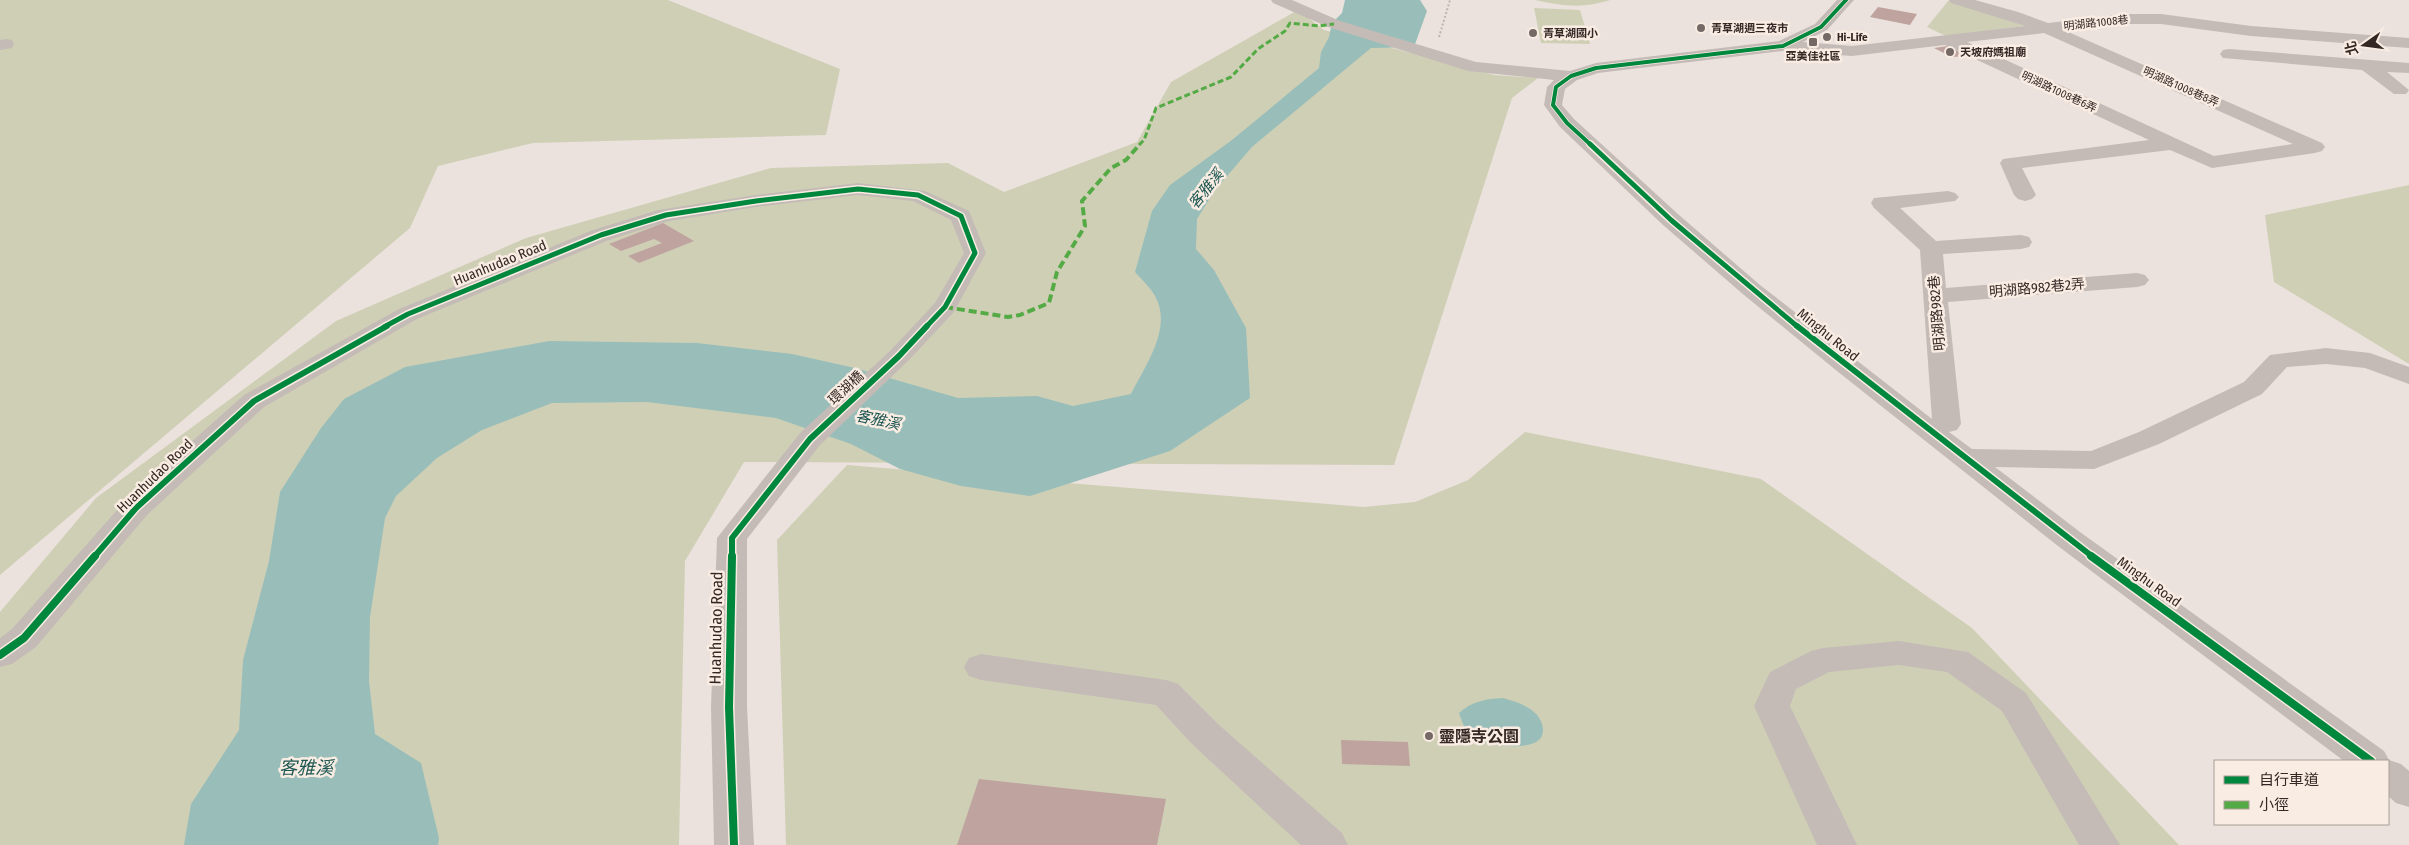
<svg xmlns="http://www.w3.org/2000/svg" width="2409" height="845" viewBox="0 0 2409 845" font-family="'Fira Sans Condensed','Noto Sans TC',sans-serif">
<rect width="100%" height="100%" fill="#ebe2dd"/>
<!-- green -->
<path fill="#cfcfb6" d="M 0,0 L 668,0 L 840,69 L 826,135 L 533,143 L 438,166 L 410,228 L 0,575 Z
M 1535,0 L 1610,0 C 1582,9 1563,6 1535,0 Z
M 1949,0 L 2025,26 L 1946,36 L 1927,27 Z
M 1534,8 L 1580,10 L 1590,44 L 1541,43 Z
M 1298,10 L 1324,30 L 1494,75 L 1538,78 L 1512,98 L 1394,465 L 744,462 L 685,561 L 679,845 L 0,845 L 0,612 L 96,498 L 336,321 L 526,238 L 771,168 L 948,163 L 1004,192 L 1137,142 L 1171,82 Z
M 2409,185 L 2409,364 L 2274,282 L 2265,215 Z
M 1525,432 L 1761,479 L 1972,628 L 2179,845 L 786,845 L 777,540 L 847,465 L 1364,507 L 1415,502 L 1468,480 Z"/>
<!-- water -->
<path fill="#99beb9" d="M 1345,0 L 1420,0 L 1427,11 L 1414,47 L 1371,48 L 1252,147 L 1215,190 L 1197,219 L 1196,249 L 1214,270 L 1246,328 L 1250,398 L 1170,451 L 1030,496 L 961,486 L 900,469 L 851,444 L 776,418 L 647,402 L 552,403 L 482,430 L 437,458 L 396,496 L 385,518 L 370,617 L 369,681 L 375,734 L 421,763 L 439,838 L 438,845 L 184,845 L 191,804 L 239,730 L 243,660 L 269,561 L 280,492 L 321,428 L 344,399 L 405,367 L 549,341 L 697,343 L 792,354 L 855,368 L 958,398 L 1037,396 L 1073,406 L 1131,394 C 1145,366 1173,328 1155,296 C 1150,287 1142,280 1135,272 L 1152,211 L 1170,185 L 1232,140 L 1319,68 L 1321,52 L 1329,37 L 1332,23 L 1342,13 Z
M 1503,698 C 1520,703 1541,709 1543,729 C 1543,734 1542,737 1539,740 C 1527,751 1484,746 1472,736 C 1465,730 1462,722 1459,713 C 1472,701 1486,699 1503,698 Z"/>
<!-- building -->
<path fill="#bfa39e" d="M 1878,7 L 1917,14 L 1910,25 L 1870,17 Z
M 1948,46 L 1968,56 L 1952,57 L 1934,48 Z
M 663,223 L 694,241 L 639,263 L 628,256 L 662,243 L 654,239 L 621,251 L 609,244 Z
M 1341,740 L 1408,742 L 1410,766 L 1342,764 Z
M 979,779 L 1166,799 L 1157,845 L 957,845 Z"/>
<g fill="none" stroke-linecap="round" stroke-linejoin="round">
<!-- path -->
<path stroke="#bdb3af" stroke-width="2" stroke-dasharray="2 2" stroke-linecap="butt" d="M 1439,37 L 1450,0"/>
<!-- minor -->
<path fill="#c4bbb6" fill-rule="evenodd" d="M 1271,0 L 1292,0 L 1340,21 L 1476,62 L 1570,71 L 1596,63 L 1779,41 L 1815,24 L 1837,0 L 1854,0 L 1827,30 L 1803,42 L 1852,46 L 2025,26 L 1951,3 L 1949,0 L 1975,0 L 2018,12 L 2048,23 L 2123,14 L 2161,14 L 2251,26 L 2409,38 L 2409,48 L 2251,36 L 2161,24 L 2123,24 L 2066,31 L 2322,143 L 2325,147 L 2322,151 L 2315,153 L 2212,168 L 2170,150 L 2022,168 L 2036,195 L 2032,199 L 2025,201 L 2018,199 L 2014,195 L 2000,163 L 2003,159 L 2149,140 L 1945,45 L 1852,56 L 1783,51 L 1598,73 L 1577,80 L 1565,89 L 1562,105 L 1574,119 L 1679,215 L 1760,285 L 1932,419 L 1920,250 L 1874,208 L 1871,203 L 1874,198 L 1948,191 L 1955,193 L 1959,197 L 1955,201 L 1900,208 L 1936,241 L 2021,235 L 2029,237 L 2032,242 L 2029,247 L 2021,249 L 1943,254 L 1946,288 L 2137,273 L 2145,275 L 2149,280 L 2145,285 L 2137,287 L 1948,302 L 1961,424 L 1957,430 L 1949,432 L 1972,449 L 2091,451 L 2139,432 L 2244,382 L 2270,355 L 2326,348 L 2370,353 L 2409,367 L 2409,384 L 2365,368 L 2326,364 L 2287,367 L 2262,394 L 2159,444 L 2094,469 L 1995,467 L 2080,532 L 2384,751 L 2389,760 L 2401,764 L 2409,771 L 2409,807 L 2396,803 L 2388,796 L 2388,761 L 2344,761 L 2058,546 L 1837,371 L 1744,295 L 1663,225 L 1560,127 L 1544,105 L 1547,87 L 1554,80 L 1468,71 L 1328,27 L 1273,3 ZM 2044,33 L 2293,144 L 2214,156 L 1967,42 Z
M 6,39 L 12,40 L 14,44 L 12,48 L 0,50 L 0,40 Z
M 2229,49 L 2409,63 L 2409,73 L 2387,72 L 2409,90 L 2406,94 L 2394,94 L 2362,70 L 2223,58 L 2220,54 L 2223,50 Z
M 858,183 L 925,191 L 969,211 L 986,253 L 954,312 L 908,361 L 820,445 L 747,539 L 747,707 L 754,845 L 714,845 L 711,707 L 717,538 L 800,433 L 890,351 L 935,303 L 964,253 L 951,220 L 913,201 L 858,195 L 756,207 L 669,221 L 609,240 L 417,319 L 264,407 L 147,515 L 36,647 L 12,664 L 0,667 L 0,638 L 12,629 L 125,501 L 244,395 L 399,309 L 593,230 L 658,210 L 756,195 Z
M 1899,641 L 1968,652 L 2026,693 L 2120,845 L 2079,845 L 2002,711 L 1947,672 L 1899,665 L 1829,672 L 1796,689 L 1790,706 L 1857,845 L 1817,845 L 1754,706 L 1770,672 L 1811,651 L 1823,648 Z
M 981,654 L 1166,680 L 1178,684 L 1218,724 L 1342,833 L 1348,845 L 1301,845 L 1192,744 L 1156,705 L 981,680 L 969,676 L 964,667 L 969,658 Z"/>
<!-- quiet-far1 -->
<path stroke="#54aa44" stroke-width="3" stroke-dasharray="6 3" stroke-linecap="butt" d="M 1139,145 L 1144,140 L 1156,108 L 1231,77 L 1258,49 L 1285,31 L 1290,23 L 1319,26 L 1334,24"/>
<!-- quiet -->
<path stroke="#54aa44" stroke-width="4" stroke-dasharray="8 4" stroke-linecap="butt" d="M 945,307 L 1008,317 L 1020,315 L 1049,303 L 1057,272 L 1085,226 L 1082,201 L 1111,168 L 1126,160 L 1140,144"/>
<defs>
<path id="cycleway-far3" d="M 1591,145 L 1567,123 L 1553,105 L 1556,87 L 1571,76 L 1596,68 L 1783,46 L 1821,27 L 1846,0"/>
<path id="cycleway-far2" d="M 1590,144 L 1671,220 L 1798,327
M 384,327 L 408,314 L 601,235 L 666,215 L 756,201 L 858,189 L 918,195 L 961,216 L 975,253 L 945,307 L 926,327"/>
<path id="cycleway-far1" d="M 1797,326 L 2093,557
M 94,557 L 136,508 L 254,401 L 387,326
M 732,557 L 732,538 L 810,439 L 899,356 L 927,326"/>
<path id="cycleway" d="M 732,556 L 729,707 L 734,845
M 2091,556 L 2371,761
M 0,655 L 24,638 L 95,556"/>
</defs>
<!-- cycleway-far3 casing -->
<use href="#cycleway-far3" stroke="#f9ece3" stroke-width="5.5"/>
<!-- cycleway-far2 casing -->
<use href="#cycleway-far2" stroke="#f9ece3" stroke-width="8"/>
<!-- cycleway-far1 casing -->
<use href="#cycleway-far1" stroke="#f9ece3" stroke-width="9"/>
<!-- cycleway casing -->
<use href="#cycleway" stroke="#f9ece3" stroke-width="11"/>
<!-- cycleway-far3 -->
<use href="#cycleway-far3" stroke="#00873e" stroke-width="4"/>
<!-- cycleway-far2 -->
<use href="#cycleway-far2" stroke="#00873e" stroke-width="5"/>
<!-- cycleway-far1 -->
<use href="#cycleway-far1" stroke="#00873e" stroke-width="6"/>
<!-- cycleway -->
<use href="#cycleway" stroke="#00873e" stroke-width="8"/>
</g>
<!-- markers -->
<g fill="#746965" stroke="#f9ece3" stroke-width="2">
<circle cx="1701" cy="28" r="5"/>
<circle cx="1533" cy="33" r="5"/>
<circle cx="1827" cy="37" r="5"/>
<rect x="1808" y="37" width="10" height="10" rx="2.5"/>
<circle cx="1950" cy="52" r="5"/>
<circle cx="1429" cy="736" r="5"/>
</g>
<g text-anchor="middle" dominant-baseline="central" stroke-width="5" stroke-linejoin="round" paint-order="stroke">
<!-- far-street labels -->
<g font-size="11" fill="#342825" stroke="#f9ece3">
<text transform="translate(2096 23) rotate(-6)">明湖路1008巷</text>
<text transform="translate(2181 87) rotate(24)">明湖路1008巷8弄</text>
<text transform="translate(2059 92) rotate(25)">明湖路1008巷6弄</text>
</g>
<!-- far-poi labels -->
<g font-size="11" font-weight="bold" fill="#342825" stroke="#f9ece3" text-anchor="start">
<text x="1711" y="28">青草湖週三夜市</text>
<text x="1543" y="33">青草湖國小</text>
<text x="1837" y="37">Hi-Life</text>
<text x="1960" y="52">天坡府媽祖廟</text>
<text x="1813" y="56" text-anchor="middle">亞美佳社區</text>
</g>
<!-- street labels -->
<g font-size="14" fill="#342825" stroke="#f9ece3">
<text transform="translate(500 263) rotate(-22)">Huanhudao Road</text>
<text transform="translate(2037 288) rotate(-5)">明湖路982巷2弄</text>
<text transform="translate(1937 313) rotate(-95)">明湖路982巷</text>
<text transform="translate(1828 335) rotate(39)">Minghu Road</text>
<text transform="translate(846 388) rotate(-43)">環湖橋</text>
<text transform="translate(155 476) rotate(-44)">Huanhudao Road</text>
<text transform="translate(2149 582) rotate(36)">Minghu Road</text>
</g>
<!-- water labels -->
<g font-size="15" font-style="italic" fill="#1b5651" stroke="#f9ece3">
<text transform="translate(1206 189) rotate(-51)">客雅溪</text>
<text transform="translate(878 420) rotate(12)">客雅溪</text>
</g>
<!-- near-street labels -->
<g font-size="16" fill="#342825" stroke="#f9ece3">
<text transform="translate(716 628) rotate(-89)">Huanhudao Road</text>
</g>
<!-- near-poi labels -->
<g font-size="16" font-weight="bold" fill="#342825" stroke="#f9ece3" text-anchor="start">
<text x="1439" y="736">靈隱寺公園</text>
</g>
<!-- near-water labels -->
<g font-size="18" font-style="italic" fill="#1b5651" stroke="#f9ece3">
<text x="306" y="768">客雅溪</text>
</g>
</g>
<!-- legend -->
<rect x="2214" y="760" width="175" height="65" fill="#f9ece3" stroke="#aa9e97"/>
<rect x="2224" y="776" width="25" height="8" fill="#00873e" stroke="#aa9e97"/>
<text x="2259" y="785" font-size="15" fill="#342825">自行車道</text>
<rect x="2224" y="801" width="25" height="8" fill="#54aa44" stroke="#aa9e97"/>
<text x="2259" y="810" font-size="15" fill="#342825">小徑</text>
<!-- north arrow -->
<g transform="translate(2364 45) rotate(256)" stroke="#f9ece3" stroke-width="4" paint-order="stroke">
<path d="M0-4L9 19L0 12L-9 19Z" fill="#342825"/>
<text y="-8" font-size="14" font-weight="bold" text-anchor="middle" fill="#342825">北</text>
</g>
</svg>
